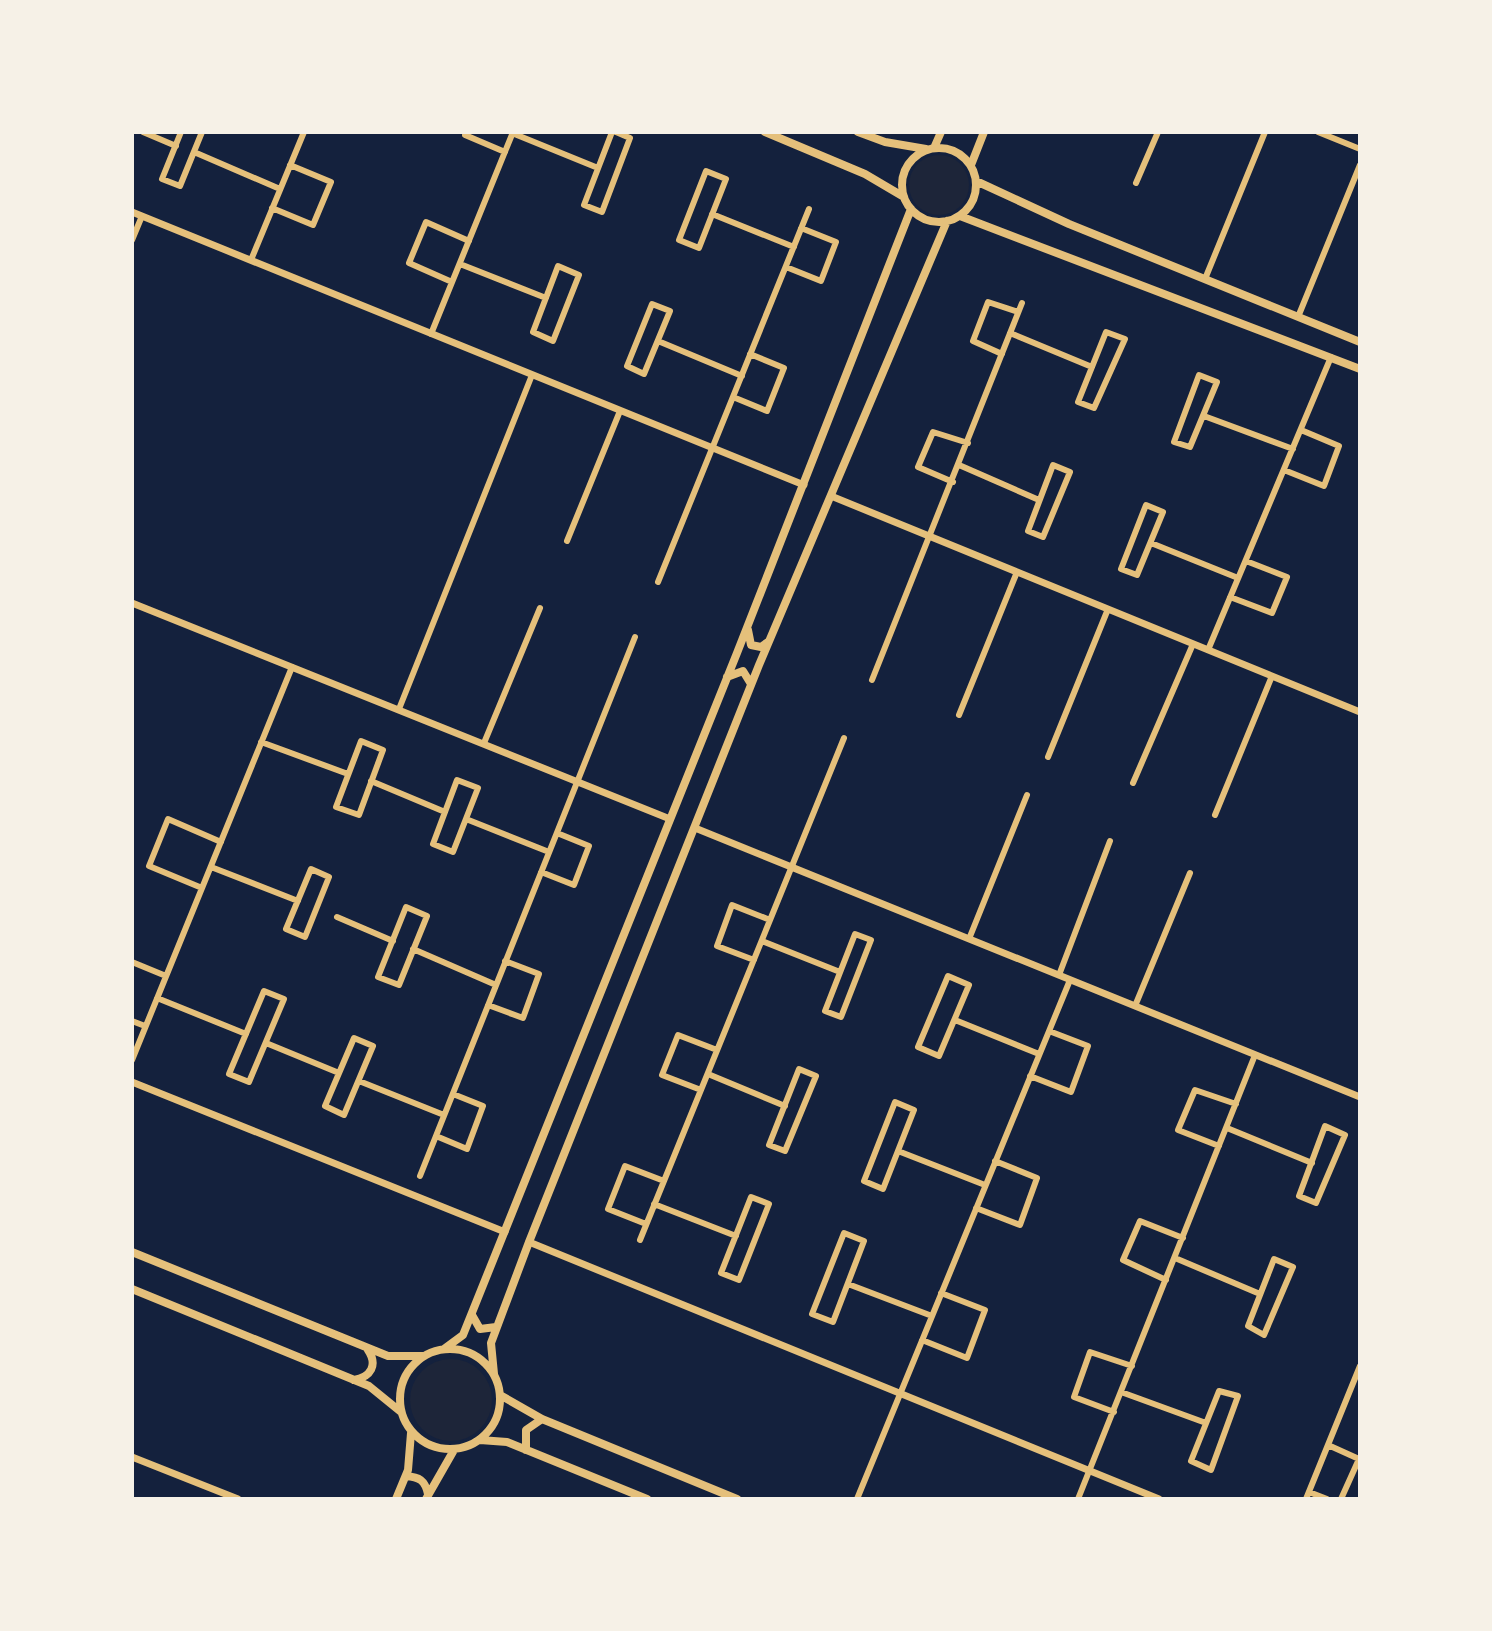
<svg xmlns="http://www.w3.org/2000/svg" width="1492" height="1631" viewBox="0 0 1492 1631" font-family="Signika,sans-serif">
<rect width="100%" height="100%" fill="#14213d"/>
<!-- green -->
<path fill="#1d2539" d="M909 185a30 30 0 1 1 60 0a30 30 0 1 1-60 0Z
M410 1400a41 41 0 1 1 82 0a41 41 0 1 1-82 0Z"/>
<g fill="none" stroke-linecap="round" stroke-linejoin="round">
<!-- minor -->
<path stroke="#e5c07b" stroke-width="6" d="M 143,132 L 176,146
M 181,132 L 162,179 L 180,186 L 202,132
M 466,132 L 465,135 L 505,152
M 612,132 L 584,205 L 602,212 L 630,138 L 616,132
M 1318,132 L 1360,149
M 512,133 L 598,168
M 194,152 L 280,189
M 706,171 L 726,179 L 699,248 L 679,240 Z
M 1136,183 L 1158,132
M 272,208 L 313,225 L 331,182 L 290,165
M 712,214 L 794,247
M 132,240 L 142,216
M 251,260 L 304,132
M 460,264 L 546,298
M 558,266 L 579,275 L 553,341 L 533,332 Z
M 786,267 L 821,281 L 836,242 L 801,228
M 1205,279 L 1265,132
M 452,282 L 409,263 L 426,222 L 469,241
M 652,304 L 670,311 L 644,374 L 627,366 Z
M 1298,317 L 1360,165
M 1106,332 L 1125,339 L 1094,408 L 1078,402 Z
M 1010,333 L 1092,367
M 431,334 L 513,132
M 658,341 L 742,376
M 1002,354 L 973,341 L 988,302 L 1018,312
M 1199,375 L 1217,382 L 1190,447 L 1174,442 Z
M 733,397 L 767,411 L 784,368 L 750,354
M 1204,416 L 1293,449
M 959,465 L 1039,500
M 1053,465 L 1070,472 L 1043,537 L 1028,531 Z
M 1284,470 L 1324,486 L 1339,446 L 1301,430
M 953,482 L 918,467 L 933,432 L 968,443
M 1146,505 L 1163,512 L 1137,575 L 1121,569 Z
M 567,541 L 620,411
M 1151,543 L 1238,578
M 658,582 L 809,209
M 1230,597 L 1272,613 L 1287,577 L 1246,561
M 1208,650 L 1331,357
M 872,680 L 1022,303
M 399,709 L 532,375
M 959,715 L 1017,572
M 361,741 L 383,750 L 359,815 L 336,807 Z
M 261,742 L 348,774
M 484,743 L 540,608
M 1048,757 L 1108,609
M 457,780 L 478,788 L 453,852 L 433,844 Z
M 371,781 L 445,812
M 1133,783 L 1193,644
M 1215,815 L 1272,676
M 466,819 L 549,852
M 211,867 L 298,901
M 311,869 L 329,877 L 305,937 L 286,929 Z
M 541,872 L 574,885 L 589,846 L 557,833
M 202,888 L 149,866 L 168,819 L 221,842
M 406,907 L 427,916 L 399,985 L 378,977 Z
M 337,917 L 393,941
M 855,934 L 871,940 L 841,1017 L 825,1011 Z
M 969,939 L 1027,795
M 762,941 L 840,972
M 413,949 L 496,985
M 754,960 L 717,946 L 732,905 L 770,920
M 132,962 L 166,976
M 1059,975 L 1110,841
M 948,976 L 969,985 L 939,1056 L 918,1047 Z
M 264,991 L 284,999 L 249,1082 L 229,1074 Z
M 157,998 L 246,1034
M 488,1005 L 523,1018 L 539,974 L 505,961
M 1135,1006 L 1190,873
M 955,1020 L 1039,1054
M 132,1021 L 145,1026
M 354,1038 L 373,1046 L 344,1115 L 325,1106 Z
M 266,1043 L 339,1073
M 132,1060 L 292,667
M 799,1069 L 816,1076 L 785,1151 L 769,1145 Z
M 708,1074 L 785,1106
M 1030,1076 L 1071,1092 L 1088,1046 L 1049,1031
M 359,1081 L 444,1115
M 701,1090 L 662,1075 L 678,1035 L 717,1050
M 895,1102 L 914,1110 L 883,1189 L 864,1181 Z
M 1325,1126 L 1345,1135 L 1316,1203 L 1299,1196 Z
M 1227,1128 L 1312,1163
M 436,1136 L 467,1149 L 483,1106 L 453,1094
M 1219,1146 L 1178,1130 L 1195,1090 L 1236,1104
M 898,1151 L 985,1185
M 420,1176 L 635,637
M 751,1197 L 769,1204 L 739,1280 L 721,1273 Z
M 654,1204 L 736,1236
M 976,1208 L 1020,1225 L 1037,1178 L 995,1161
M 646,1224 L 608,1209 L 625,1166 L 664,1181
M 844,1233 L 864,1241 L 833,1322 L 812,1314 Z
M 640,1240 L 844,738
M 1175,1258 L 1260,1294
M 1274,1259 L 1293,1267 L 1264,1335 L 1248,1326 Z
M 1166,1280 L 1123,1260 L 1140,1221 L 1183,1238
M 848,1284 L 932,1316
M 922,1340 L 967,1358 L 985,1310 L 941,1293
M 1219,1391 L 1238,1396 L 1211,1470 L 1191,1461 Z
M 1121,1392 L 1206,1423
M 1114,1412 L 1074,1397 L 1090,1352 L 1132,1366
M 1328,1445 L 1359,1459 L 1341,1499
M 1309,1492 L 1327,1499
M 857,1499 L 1070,980
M 1078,1499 L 1255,1055
M 1306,1499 L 1360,1366"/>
<!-- tertiary -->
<path stroke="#e5c07b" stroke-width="7" d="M 132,212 L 804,485
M 831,496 L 1360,712
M 132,603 L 670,819
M 695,828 L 1360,1097
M 132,1082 L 505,1232
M 529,1242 L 1159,1499
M 132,1457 L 238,1499"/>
<!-- secondary -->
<path stroke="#e5c07b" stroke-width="8" d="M 765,132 L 865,174 L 904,197
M 858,132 L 885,142 L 926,149
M 934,148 L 941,132
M902 185a37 37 0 1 1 74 0a37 37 0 1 1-74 0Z
M 971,165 L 984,132
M 976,181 L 1069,224 L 1360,342
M 960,216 L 1360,369
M 748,630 L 751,645 L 761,647 L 768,642
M 727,677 L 743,671 L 751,684
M 132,1252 L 388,1356 L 424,1356
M 132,1289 L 369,1386 L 401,1412
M 472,1315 L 480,1329 L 496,1327
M400 1399a50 50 0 1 1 100 0a50 50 0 1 1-100 0Z
M 444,1349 L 463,1335 L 737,653 L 911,209
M 494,1374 L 491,1343 L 529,1242 L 759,665 L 947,221
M 354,1380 C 371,1377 378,1365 368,1350
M 500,1395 L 542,1419 L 737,1499
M 480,1440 L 507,1442 L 647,1499
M 526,1450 L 526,1430 L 542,1419
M 406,1476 C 419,1477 425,1480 428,1494
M 396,1499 L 408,1470 L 411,1433
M 426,1499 L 454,1450"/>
</g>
<!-- border -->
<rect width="1492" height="1631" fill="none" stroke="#f6f1e7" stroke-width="268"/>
</svg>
